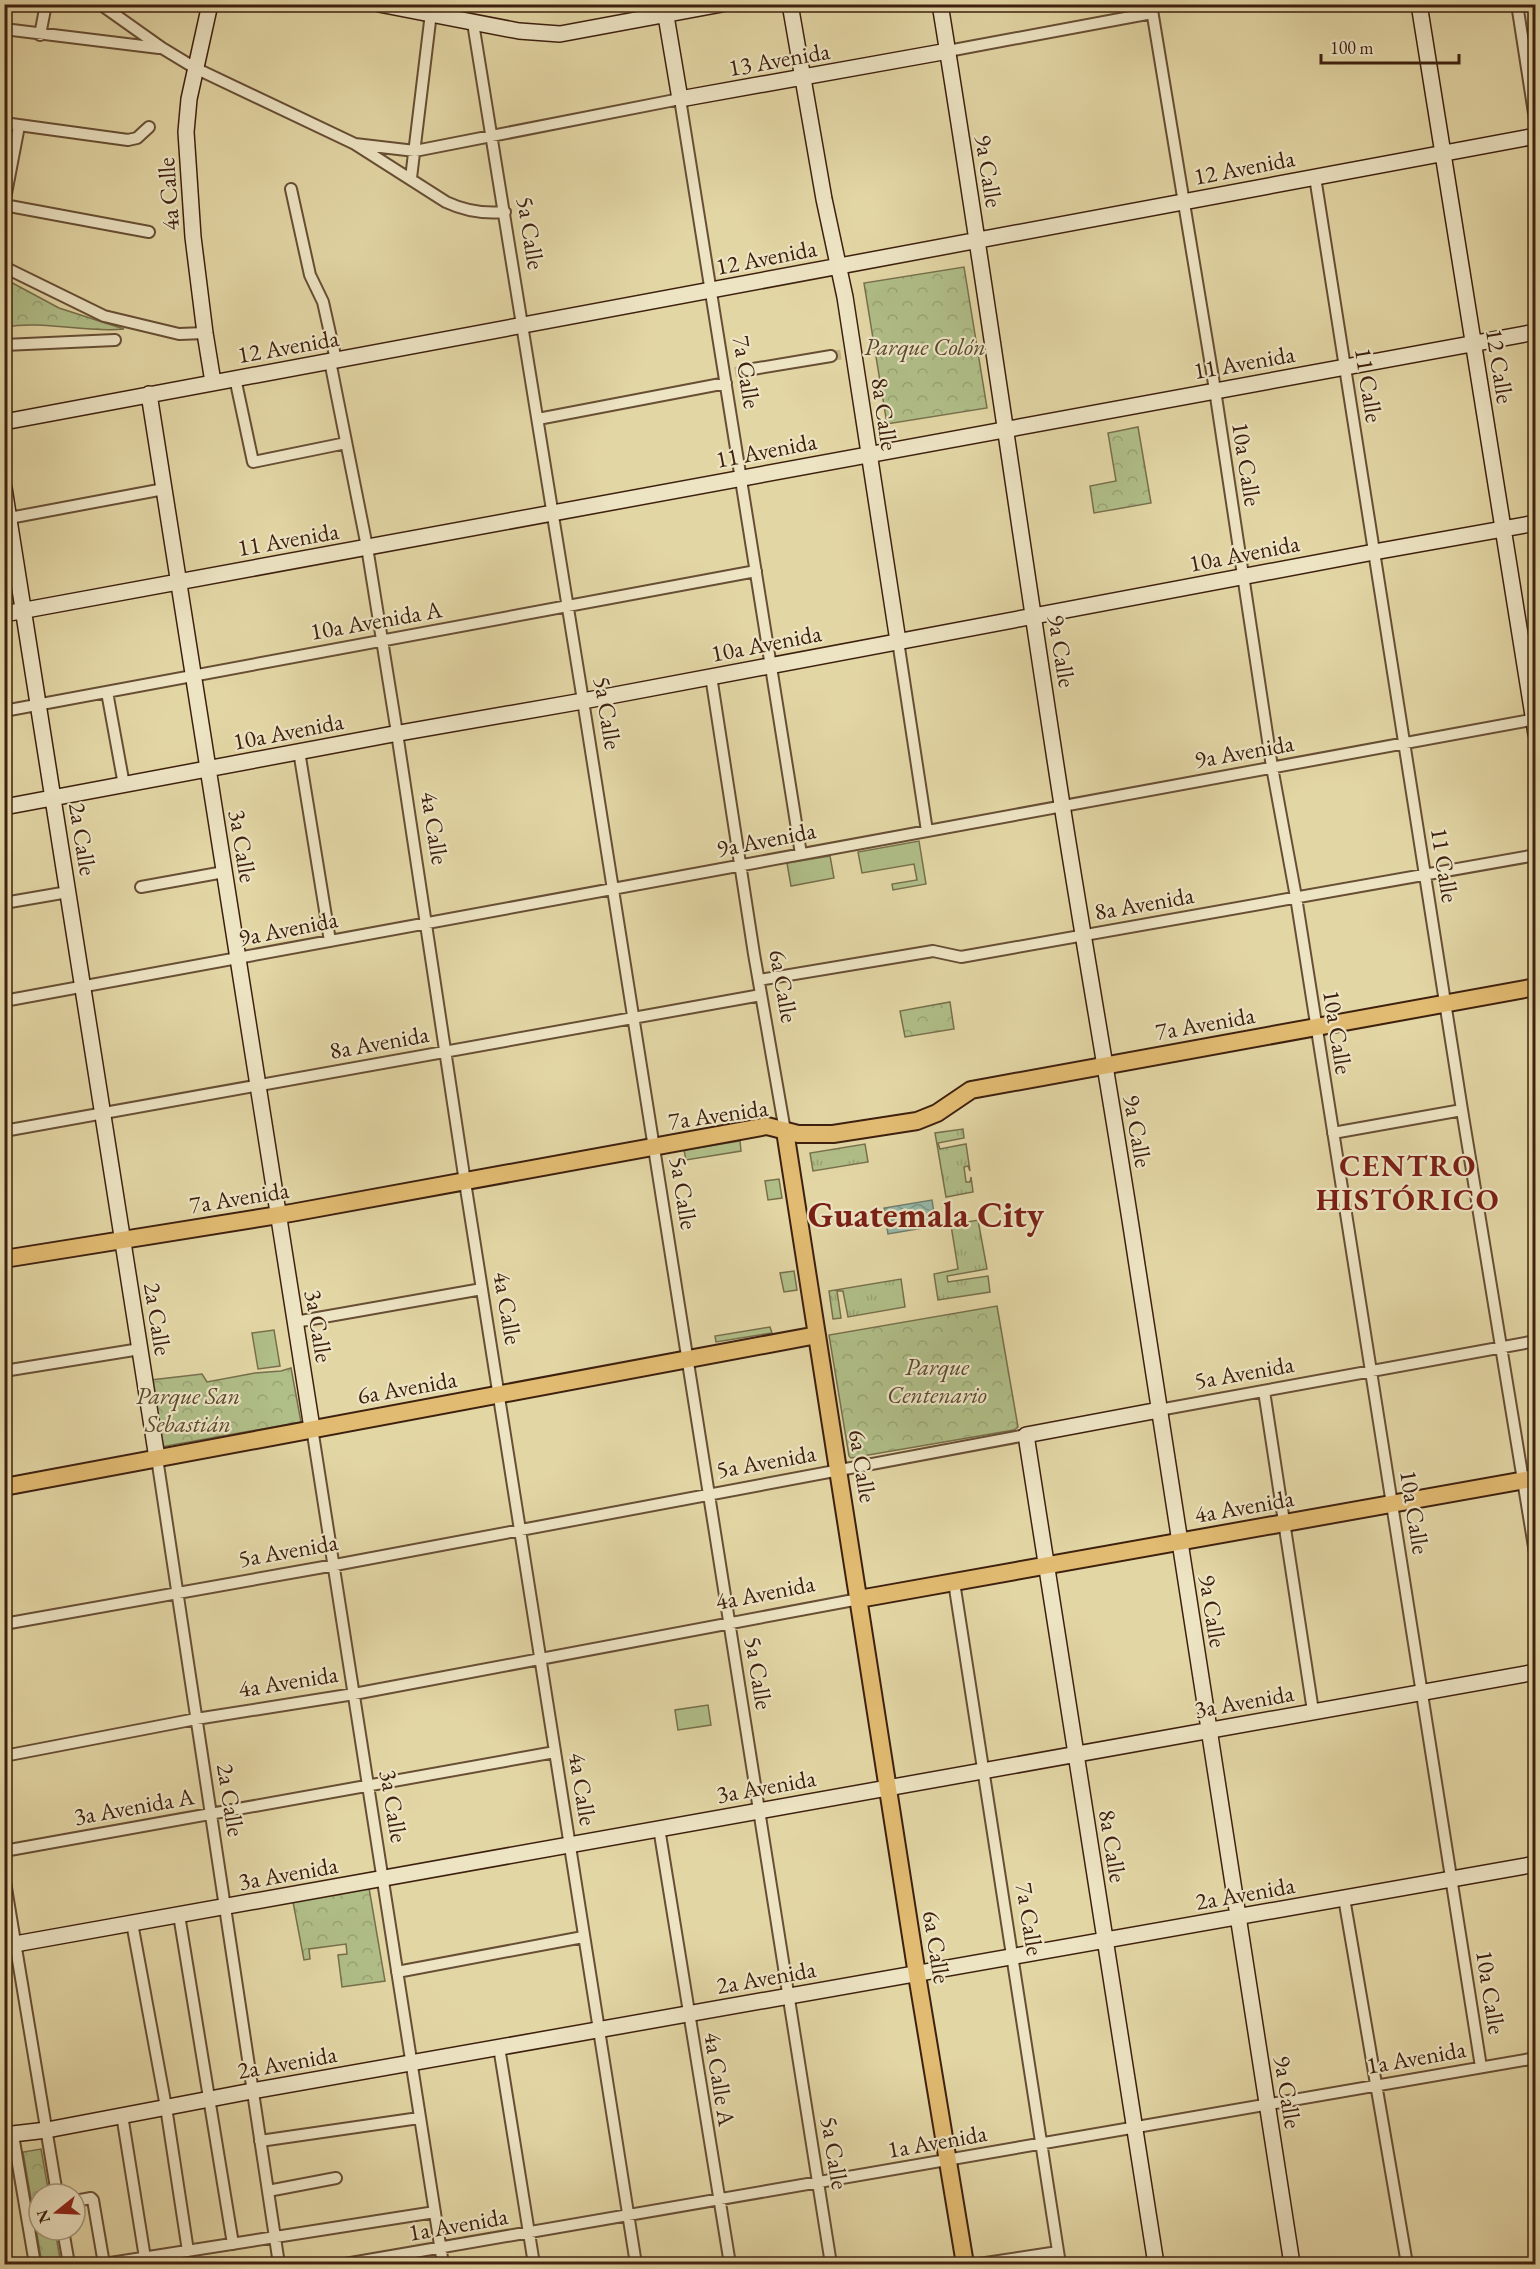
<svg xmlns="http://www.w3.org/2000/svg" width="1540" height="2269" viewBox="0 0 1540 2269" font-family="'EB Garamond',serif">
<defs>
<pattern id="grass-tufts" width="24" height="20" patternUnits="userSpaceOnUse" patternTransform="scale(1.5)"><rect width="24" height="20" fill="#b0be88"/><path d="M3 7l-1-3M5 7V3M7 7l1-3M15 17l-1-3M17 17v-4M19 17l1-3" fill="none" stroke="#98a374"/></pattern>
<pattern id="park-crowns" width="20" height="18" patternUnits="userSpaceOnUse" patternTransform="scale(1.5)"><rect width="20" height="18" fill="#b0be88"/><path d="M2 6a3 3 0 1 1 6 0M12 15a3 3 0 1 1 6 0" fill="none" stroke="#98a374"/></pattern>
<pattern id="water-waves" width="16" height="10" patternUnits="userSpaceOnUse" patternTransform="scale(1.5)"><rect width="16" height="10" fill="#95b9a9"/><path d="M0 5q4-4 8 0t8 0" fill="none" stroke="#7b9688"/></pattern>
</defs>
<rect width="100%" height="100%" fill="#e3d6a5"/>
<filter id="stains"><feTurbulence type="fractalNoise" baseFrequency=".00333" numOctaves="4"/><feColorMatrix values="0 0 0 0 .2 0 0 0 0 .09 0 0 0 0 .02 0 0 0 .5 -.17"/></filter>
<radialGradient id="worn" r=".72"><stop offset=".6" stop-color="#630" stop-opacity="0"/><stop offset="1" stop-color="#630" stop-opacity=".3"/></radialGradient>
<!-- grass -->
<path fill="url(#grass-tufts)" stroke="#776f4c" stroke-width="1.5" d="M 963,1129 L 964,1138 L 938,1143 L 940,1149 L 966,1144 L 970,1171 L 968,1166 L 964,1167 L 966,1182 L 970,1182 L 971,1177 L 973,1192 L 946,1197 L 935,1133 Z
M 865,1144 L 868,1162 L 813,1171 L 810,1153 Z
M 978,1220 L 987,1269 L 947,1276 L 948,1282 L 988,1276 L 990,1292 L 938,1300 L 934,1274 L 958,1269 L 951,1225 Z
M 901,1279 L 905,1307 L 848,1317 L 843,1291 L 837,1291 L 841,1318 L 833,1319 L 829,1291 Z"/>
<!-- park -->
<path fill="url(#park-crowns)" stroke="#776f4c" stroke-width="1.5" d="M 964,267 L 987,408 L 887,424 L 864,283 Z
M 5,279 L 59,308 L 124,329 C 84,333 44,320 5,327 Z
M 1138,427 L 1151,503 L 1094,513 L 1090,486 L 1116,481 L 1108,433 Z
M 950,1002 L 954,1029 L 905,1037 L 900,1011 Z
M 997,1306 L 1018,1427 L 1014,1430 L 851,1458 L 849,1456 L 829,1335 Z
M 291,1368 L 301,1422 L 161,1447 L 151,1380 L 202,1374 L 207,1382 L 255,1373 L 281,1371 Z
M 369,1888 L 385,1981 L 342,1987 L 338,1955 L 347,1954 L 346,1944 L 309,1949 L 310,1959 L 304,1960 L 293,1902 Z
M 41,2149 L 49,2194 L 39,2194 L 39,2230 L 55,2230 L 61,2264 L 42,2264 L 23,2152 Z"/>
<!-- garden -->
<path fill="#b0be88" stroke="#776f4c" stroke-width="1.5" d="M 919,841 L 926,884 L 893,890 L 892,884 L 917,880 L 914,864 L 862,873 L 858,852 Z
M 830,856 L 834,878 L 791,886 L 787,863 Z
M 740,1141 L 741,1151 L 686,1160 L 684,1150 Z
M 779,1179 L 782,1198 L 768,1200 L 765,1181 Z
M 794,1271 L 797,1290 L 784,1292 L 780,1273 Z
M 770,1327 L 772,1333 L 716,1342 L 715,1336 Z
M 274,1330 L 280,1366 L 258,1369 L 252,1333 Z
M 708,1705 L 711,1725 L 678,1730 L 675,1710 Z"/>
<!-- water -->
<path fill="url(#water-waves)" stroke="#727c6b" stroke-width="1.5" d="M 932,1200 L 936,1226 L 888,1234 L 884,1208 Z"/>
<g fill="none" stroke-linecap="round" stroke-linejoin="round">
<!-- street-tunnel -->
<path stroke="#c2b287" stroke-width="10" stroke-dasharray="10 5" stroke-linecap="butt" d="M 831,356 L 845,354
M 735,372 L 747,370"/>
<defs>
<path id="street" d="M 100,4 L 162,48 L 195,68 L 355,144 L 446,202 C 465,211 484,214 505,212
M 1151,4 L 1215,390 L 1272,767 L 1296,897 L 1481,2067
M 1517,4 L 1536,126
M 473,23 L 585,713 L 831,2264
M 4,29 L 159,48
M 40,35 L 46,4
M 948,51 L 1152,13
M 4,123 L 128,140 L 137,138 L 149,127
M 355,144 L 415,151 L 680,99 L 801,854
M 1315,177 L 1462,1110 L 1536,1559
M 411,178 L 431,13
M 291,189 L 310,275 L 323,302 L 336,360
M 4,204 L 19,126
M 4,205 L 149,232
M 4,267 L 104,316 L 179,334 L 205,333
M 4,345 L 115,340
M 330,361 L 367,547 L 397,733 L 465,1182 L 636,2264
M 747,370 L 831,356
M 235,378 L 253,462 L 346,443
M 538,419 L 726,383
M 4,519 L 164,489
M 898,641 L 927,831
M 711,676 L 754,954 L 785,1131
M 107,692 L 124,785
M 4,711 L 756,571
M 299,751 L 330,941
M 141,887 L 224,872
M 4,903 L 68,892
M 759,980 L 933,951 L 961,957 L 1536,855
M 4,1001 L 1536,719
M 4,1131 L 761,995
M 1333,1133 L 1462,1110
M 295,1322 L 482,1289
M 4,1371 L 140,1349
M 1264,1391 L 1313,1711
M 1159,1410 L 1536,1341
M 312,1428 L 443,2264
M 157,1458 L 279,2264
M 954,1582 L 1060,2264
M 4,1624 L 335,1565 L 1026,1435
M 4,1756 L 196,1719 L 354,1694 L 859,1599
M 659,1828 L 730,2264
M 4,1851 L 555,1752
M 4,1876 L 57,2194
M 1344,1898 C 1364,2020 1387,2142 1407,2264
M 179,1915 L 233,2244
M 132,1923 L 166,2107 L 188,2251
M 397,1972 L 583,1937
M 499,2047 L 534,2264
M 122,2115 L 145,2258
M 13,2135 L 35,2264
M 260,2141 L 419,2118
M 268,2191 L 336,2178
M 75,2201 L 91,2198 L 93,2200 L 104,2264
M 63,2230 L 69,2264
M 104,2264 L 435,2212
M 345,2264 L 1536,2058
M 979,2264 L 1058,2252"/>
<path id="secondary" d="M 210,4 L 189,99 L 186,132 L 193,237 L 205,333 L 213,382
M 379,4 L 519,31 L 560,34 L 722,4
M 664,4 L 680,99 L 948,51
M 790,4 L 824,199 L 845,297 L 898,641
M 940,4 C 984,273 1021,543 1063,811 C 1087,963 1114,1113 1137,1265 C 1188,1598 1240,1931 1292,2264
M 1419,4 L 1536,734
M 149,394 L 312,1428
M 4,422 L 1536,136
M 4,488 L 157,1458
M 4,614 L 1536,332
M 4,807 L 388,735 L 583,701 L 1374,552 L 1536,523
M 4,1946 L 1536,1672
M 4,2135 L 47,2130 L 252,2091 L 1536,1864
M 1156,2264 L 1026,1435 L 1159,1410"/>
<path id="primary" d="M 785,1131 L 918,1981 L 965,2264
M 4,1259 L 291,1213 L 767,1126 L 798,1134 L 833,1134 L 917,1121 L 937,1113 L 971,1090 L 1536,987
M 4,1487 L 817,1335
M 859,1599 L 1536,1478"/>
</defs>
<!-- street casing -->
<use href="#street" stroke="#674e34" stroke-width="14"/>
<!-- secondary casing -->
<use href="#secondary" stroke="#3e200f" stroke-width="18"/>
<!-- primary casing -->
<use href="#primary" stroke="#3e200f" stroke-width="20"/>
<!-- street -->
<use href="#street" stroke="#ede4c4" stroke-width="10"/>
<!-- secondary -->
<use href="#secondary" stroke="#ede4c4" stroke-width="15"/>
<!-- primary -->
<use href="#primary" stroke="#e2bb72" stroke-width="16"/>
</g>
<g text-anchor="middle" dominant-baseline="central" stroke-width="4.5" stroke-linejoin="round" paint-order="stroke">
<!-- street labels -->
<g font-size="24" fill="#3e200f" stroke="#ede4c4">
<text transform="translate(779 59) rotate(-10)">13 Avenida</text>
<text transform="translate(1244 167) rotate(-11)">12 Avenida</text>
<text transform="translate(989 171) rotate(81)">9a Calle</text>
<text transform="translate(168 194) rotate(-94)">4a Calle</text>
<text transform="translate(531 233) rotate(81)">5a Calle</text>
<text transform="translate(766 257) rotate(-11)">12 Avenida</text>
<text transform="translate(288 346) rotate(-10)">12 Avenida</text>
<text transform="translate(1244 362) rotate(-10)">11 Avenida</text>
<text transform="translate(1500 366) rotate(81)">12 Calle</text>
<text transform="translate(747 372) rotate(81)">7a Calle</text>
<text transform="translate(1369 385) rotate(81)">11 Calle</text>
<text transform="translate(885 414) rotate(82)">8a Calle</text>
<text transform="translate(766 450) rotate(-11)">11 Avenida</text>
<text transform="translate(1247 464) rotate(81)">10a Calle</text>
<text transform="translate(288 539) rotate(-10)">11 Avenida</text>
<text transform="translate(1244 553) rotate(-11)">10a Avenida</text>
<text transform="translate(376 620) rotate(-10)">10a Avenida A</text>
<text transform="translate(766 643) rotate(-11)">10a Avenida</text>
<text transform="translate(1062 651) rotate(81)">9a Calle</text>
<text transform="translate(608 713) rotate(81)">5a Calle</text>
<text transform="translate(288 731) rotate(-11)">10a Avenida</text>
<text transform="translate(1244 751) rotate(-10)">9a Avenida</text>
<text transform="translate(435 828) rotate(81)">4a Calle</text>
<text transform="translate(83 839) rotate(81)">2a Calle</text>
<text transform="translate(766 839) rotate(-11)">9a Avenida</text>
<text transform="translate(243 846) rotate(81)">3a Calle</text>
<text transform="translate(1445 865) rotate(81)">11 Calle</text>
<text transform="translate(1144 903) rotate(-10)">8a Avenida</text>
<text transform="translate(288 928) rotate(-11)">9a Avenida</text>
<text transform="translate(784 986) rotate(80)">6a Calle</text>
<text transform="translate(1205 1023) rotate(-10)">7a Avenida</text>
<text transform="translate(1338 1032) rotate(81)">10a Calle</text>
<text transform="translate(379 1042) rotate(-10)">8a Avenida</text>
<text transform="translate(718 1114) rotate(-8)">7a Avenida</text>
<text transform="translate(1138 1131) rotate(80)">9a Calle</text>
<text transform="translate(684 1193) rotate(81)">5a Calle</text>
<text transform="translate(239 1197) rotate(-9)">7a Avenida</text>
<text transform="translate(508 1308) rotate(80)">4a Calle</text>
<text transform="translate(158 1319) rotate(81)">2a Calle</text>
<text transform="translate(319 1326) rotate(81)">3a Calle</text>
<text transform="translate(1244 1372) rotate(-10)">5a Avenida</text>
<text transform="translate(407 1387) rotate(-10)">6a Avenida</text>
<text transform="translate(766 1461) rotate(-10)">5a Avenida</text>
<text transform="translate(863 1466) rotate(81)">6a Calle</text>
<text transform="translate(1244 1506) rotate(-10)">4a Avenida</text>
<text transform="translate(1415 1512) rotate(81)">10a Calle</text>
<text transform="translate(288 1550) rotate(-10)">5a Avenida</text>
<text transform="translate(765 1592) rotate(-11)">4a Avenida</text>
<text transform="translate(1213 1611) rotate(81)">9a Calle</text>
<text transform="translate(759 1673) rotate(81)">5a Calle</text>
<text transform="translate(288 1681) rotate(-9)">4a Avenida</text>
<text transform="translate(1244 1701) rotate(-10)">3a Avenida</text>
<text transform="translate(766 1786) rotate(-10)">3a Avenida</text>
<text transform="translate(583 1789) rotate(81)">4a Calle</text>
<text transform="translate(231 1800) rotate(81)">2a Calle</text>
<text transform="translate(134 1806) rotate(-10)">3a Avenida A</text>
<text transform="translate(394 1806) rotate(81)">3a Calle</text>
<text transform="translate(1113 1846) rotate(81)">8a Calle</text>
<text transform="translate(288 1873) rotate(-10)">3a Avenida</text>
<text transform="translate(1245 1893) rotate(-10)">2a Avenida</text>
<text transform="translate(1030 1919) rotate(81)">7a Calle</text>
<text transform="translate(937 1947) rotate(81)">6a Calle</text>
<text transform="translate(766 1977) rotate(-10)">2a Avenida</text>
<text transform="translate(1491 1992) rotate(81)">10a Calle</text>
<text transform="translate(1416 2057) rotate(-10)">1a Avenida</text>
<text transform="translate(287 2062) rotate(-10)">2a Avenida</text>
<text transform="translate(720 2079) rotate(81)">4a Calle A</text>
<text transform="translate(1288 2092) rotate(81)">9a Calle</text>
<text transform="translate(937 2141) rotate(-10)">1a Avenida</text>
<text transform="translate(835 2153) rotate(81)">5a Calle</text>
<text transform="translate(458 2224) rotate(-10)">1a Avenida</text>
</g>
<!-- park labels -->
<g font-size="24" font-style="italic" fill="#5a482d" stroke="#ede4c4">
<text x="925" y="346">Parque Colón</text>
<text x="937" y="1366">Parque<tspan x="937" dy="28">Centenario</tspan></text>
<text x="188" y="1395">Parque San<tspan x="188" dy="28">Sebastián</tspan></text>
</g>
<!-- district labels -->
<g font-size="30" font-weight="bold" letter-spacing="1.5" fill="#7a1f14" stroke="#ede4c4">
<text x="1408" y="1165">CENTRO<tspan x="1408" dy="34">HISTÓRICO</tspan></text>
</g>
<!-- town labels -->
<g font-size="36" font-weight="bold" fill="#7a1f14" stroke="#ede4c4">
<text x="926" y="1214">Guatemala City</text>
</g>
</g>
<!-- margin -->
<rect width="1540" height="2269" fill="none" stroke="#e3d6a5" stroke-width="24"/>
<rect x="6" y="6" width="1528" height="2257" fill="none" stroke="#3e200f" stroke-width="3"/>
<rect x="12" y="12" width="1516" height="2245" fill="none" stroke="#3e200f" stroke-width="1.5"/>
<!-- north arrow -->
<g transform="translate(57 2212) rotate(252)"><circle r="28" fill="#ede4c4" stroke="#a7967c" stroke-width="1.5"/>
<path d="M0-4.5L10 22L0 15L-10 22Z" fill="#8f2418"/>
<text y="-9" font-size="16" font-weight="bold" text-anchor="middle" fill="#3e200f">N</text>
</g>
<!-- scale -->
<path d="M1321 54v9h138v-9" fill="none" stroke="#3e200f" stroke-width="3"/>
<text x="1330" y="54" font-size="18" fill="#3e200f" stroke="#ede4c4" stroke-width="4.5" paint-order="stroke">100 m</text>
<rect width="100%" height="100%" filter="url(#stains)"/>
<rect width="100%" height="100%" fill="url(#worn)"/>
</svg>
